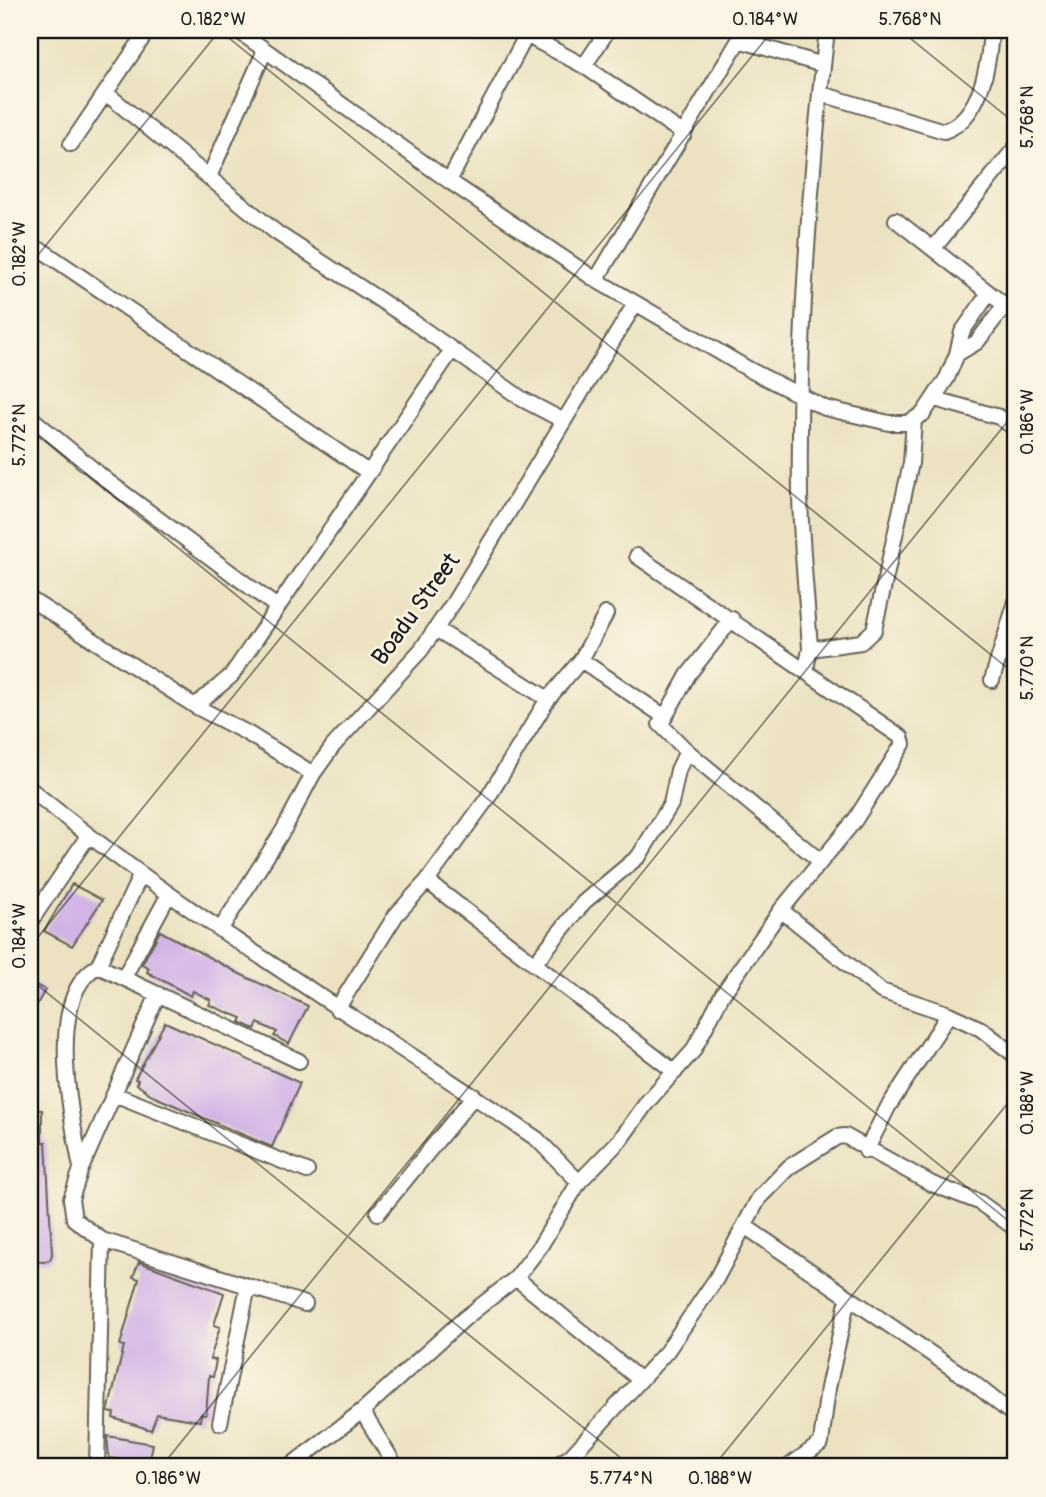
<svg xmlns="http://www.w3.org/2000/svg" width="1046" height="1497" viewBox="0 0 1046 1497" font-family="Pangolin,sans-serif">
<rect width="100%" height="100%" fill="#fcf5e5"/>
<filter id="ink" filterUnits="userSpaceOnUse"><feTurbulence type="fractalNoise" baseFrequency=".0143" numOctaves="2"/><feDisplacementMap in="SourceGraphic" scale="14" xChannelSelector="R" yChannelSelector="G"/><feConvolveMatrix kernelMatrix="1 2 1 2 8 2 1 2 1" color-interpolation-filters="sRGB"/></filter>
<filter id="wash" filterUnits="userSpaceOnUse"><feTurbulence type="fractalNoise" baseFrequency=".00686" numOctaves="4" result="noise"/><feDisplacementMap in="SourceGraphic" scale="28" xChannelSelector="R" yChannelSelector="G"/><feGaussianBlur stdDeviation="1.57" result="paint"/><feColorMatrix in="noise" values="0 0 0 0 0 0 0 0 0 0 0 0 0 0 0 0 0 1.4 0 .05"/><feComposite in="paint" operator="in"/></filter>
<g filter="url(#wash)">
<rect width="100%" height="100%" fill="#ece2c1"/>
<g id="blocks">
<!-- building -->
<path fill="#d1b4e6" d="M 72,884 L 102,900 L 72,946 L 44,931 Z
M 160,931 L 242,975 L 308,1006 L 289,1044 L 274,1036 L 277,1032 L 258,1023 L 255,1029 L 240,1022 L 242,1018 L 209,1005 L 211,1000 L 193,991 L 191,996 L 147,972 L 149,968 L 142,964 Z
M 30,982 L 45,990 L 30,1017 Z
M 165,1022 L 300,1083 L 272,1147 L 155,1097 L 136,1084 L 138,1080 L 135,1079 Z
M 30,1110 L 42,1110 L 42,1142 L 46,1142 L 52,1254 L 50,1260 L 44,1262 L 30,1261 Z
M 139,1262 L 224,1293 L 214,1325 L 220,1327 L 210,1359 L 216,1360 L 213,1377 L 209,1376 L 206,1415 L 201,1414 L 200,1421 L 157,1414 L 151,1430 L 113,1418 L 114,1413 L 108,1412 L 124,1346 L 120,1345 L 139,1279 L 133,1277 Z
M 107,1436 L 153,1444 L 148,1467 L 117,1462 L 118,1459 L 109,1458 Z"/>
</g>
</g>
<g filter="url(#ink)">
<use href="#blocks" fill-opacity="0" stroke="#656156" stroke-width="2"/>
<g fill="none" stroke-linecap="round" stroke-linejoin="round">
<defs>
<path id="minor" d="M 237,30 L 449,181 L 596,280 L 750,370 L 825,408 L 889,423 L 907,423 L 923,414 L 947,378 L 957,354 L 962,332 L 989,293
M 517,30 L 584,66 L 608,30
M 584,66 L 684,134
M 107,94 L 277,233 L 409,319 L 522,399 L 564,421
M 822,94 L 944,131 C 981,118 989,64 991,30
M 71,144 L 148,30
M 209,177 L 265,50
M 449,181 L 526,36
M 896,220 L 1016,314
M 30,247 L 43,251 L 368,472
M 933,249 L 1016,147
M 596,280 L 739,40 L 823,65
M 957,354 L 977,342 L 1005,305
M 935,399 L 999,417 L 1016,429
M 30,417 L 106,480 L 277,607
M 30,599 L 195,706 L 247,733 L 313,774
M 436,629 L 548,699
M 810,649 L 861,642 L 874,630 L 911,463 L 914,419
M 581,660 L 665,717 L 660,724 L 687,751 L 820,861
M 806,669 L 810,649 C 807,598 801,546 800,495 C 798,340 809,184 827,30
M 992,680 L 1016,601
M 195,706 L 231,676 L 452,350
M 665,717 L 688,675 L 732,619
M 30,789 C 189,919 367,1023 537,1139 L 579,1182
M 427,881 L 675,1072
M 781,910 L 881,991 L 949,1014 L 981,1029 L 1016,1056
M 30,922 L 88,836
M 220,930 L 284,829 L 313,774 L 333,746 L 421,650 L 454,602 L 635,304
M 534,964 L 584,902 L 639,856 L 671,804 L 678,770 L 687,751
M 98,966 L 141,874
M 124,977 L 169,894
M 158,994 L 81,1169 L 71,1199 L 74,1219 L 102,1240 L 305,1304
M 337,1009 L 396,915 L 427,881 L 487,799 L 548,699 L 581,660 L 606,614
M 114,1094 L 307,1171
M 866,1151 L 888,1107 L 949,1014
M 81,1168 C 72,1119 44,996 98,966 L 299,1061
M 378,1213 L 474,1096
M 746,1227 L 971,1381 L 1016,1417
M 516,1278 L 639,1379
M 362,1411 L 396,1467
M 220,1423 L 248,1286
M 97,1467 L 102,1240
M 289,1467 L 362,1411 L 465,1318 L 516,1278 L 539,1248 L 579,1182 L 620,1140 L 648,1101 L 693,1051 L 722,995 L 781,910 L 855,820 L 903,744 L 901,737 L 637,556
M 553,1467 L 570,1457 L 667,1351 L 716,1279 L 759,1198 L 789,1167 L 837,1137 L 845,1136 L 932,1184 L 979,1202 L 1016,1229
M 788,1467 L 821,1443 L 828,1388 L 848,1298"/>
</defs>
<!-- minor casing -->
<use href="#minor" stroke="#656156" stroke-width="18"/>
<!-- minor -->
<use href="#minor" stroke="#fff" stroke-width="14"/>
</g>
</g>
<!-- ticks -->
<path fill="none" stroke="#1c1c1c" stroke-width="2" stroke-opacity="0.45" d="M 219,30 L 1016,675M 900,30 L 1016,124M 30,265 L 220,30M 30,428 L 1016,1227M 30,947 L 773,30M 30,979 L 632,1467M 161,1467 L 1016,411M 713,1467 L 1016,1093"/>
<g text-anchor="middle" dominant-baseline="central" stroke-width="5" stroke-linejoin="round" paint-order="stroke">
<!-- street labels -->
<g font-size="24" fill="#1c1c1c" stroke="#fcf5e5">
<text transform="translate(416 609) rotate(-54)">Boadu Street</text>
</g>
</g>
<!-- margin -->
<rect width="1046" height="1497" fill="none" stroke="#fcf5e5" stroke-width="77"/>
<rect x="38" y="38" width="969" height="1420" fill="none" stroke="#1c1c1c" stroke-width="2.5"/>
<g font-size="18" text-anchor="middle" fill="#1c1c1c">
<text x="213" y="25">0.182°W</text>
<text x="765" y="25">0.184°W</text>
<text x="910" y="25">5.768°N</text>
<text transform="translate(1027 117) rotate(-90)" y="6">5.768°N</text>
<text transform="translate(19 254) rotate(-90)" y="6">0.182°W</text>
<text transform="translate(1027 422) rotate(-90)" y="6">0.186°W</text>
<text transform="translate(19 435) rotate(-90)" y="6">5.772°N</text>
<text transform="translate(1027 668) rotate(-90)" y="6">5.770°N</text>
<text transform="translate(19 936) rotate(-90)" y="6">0.184°W</text>
<text transform="translate(1027 1103) rotate(-90)" y="6">0.188°W</text>
<text transform="translate(1027 1220) rotate(-90)" y="6">5.772°N</text>
<text x="168" y="1484">0.186°W</text>
<text x="621" y="1484">5.774°N</text>
<text x="720" y="1484">0.188°W</text>
</g>
</svg>
